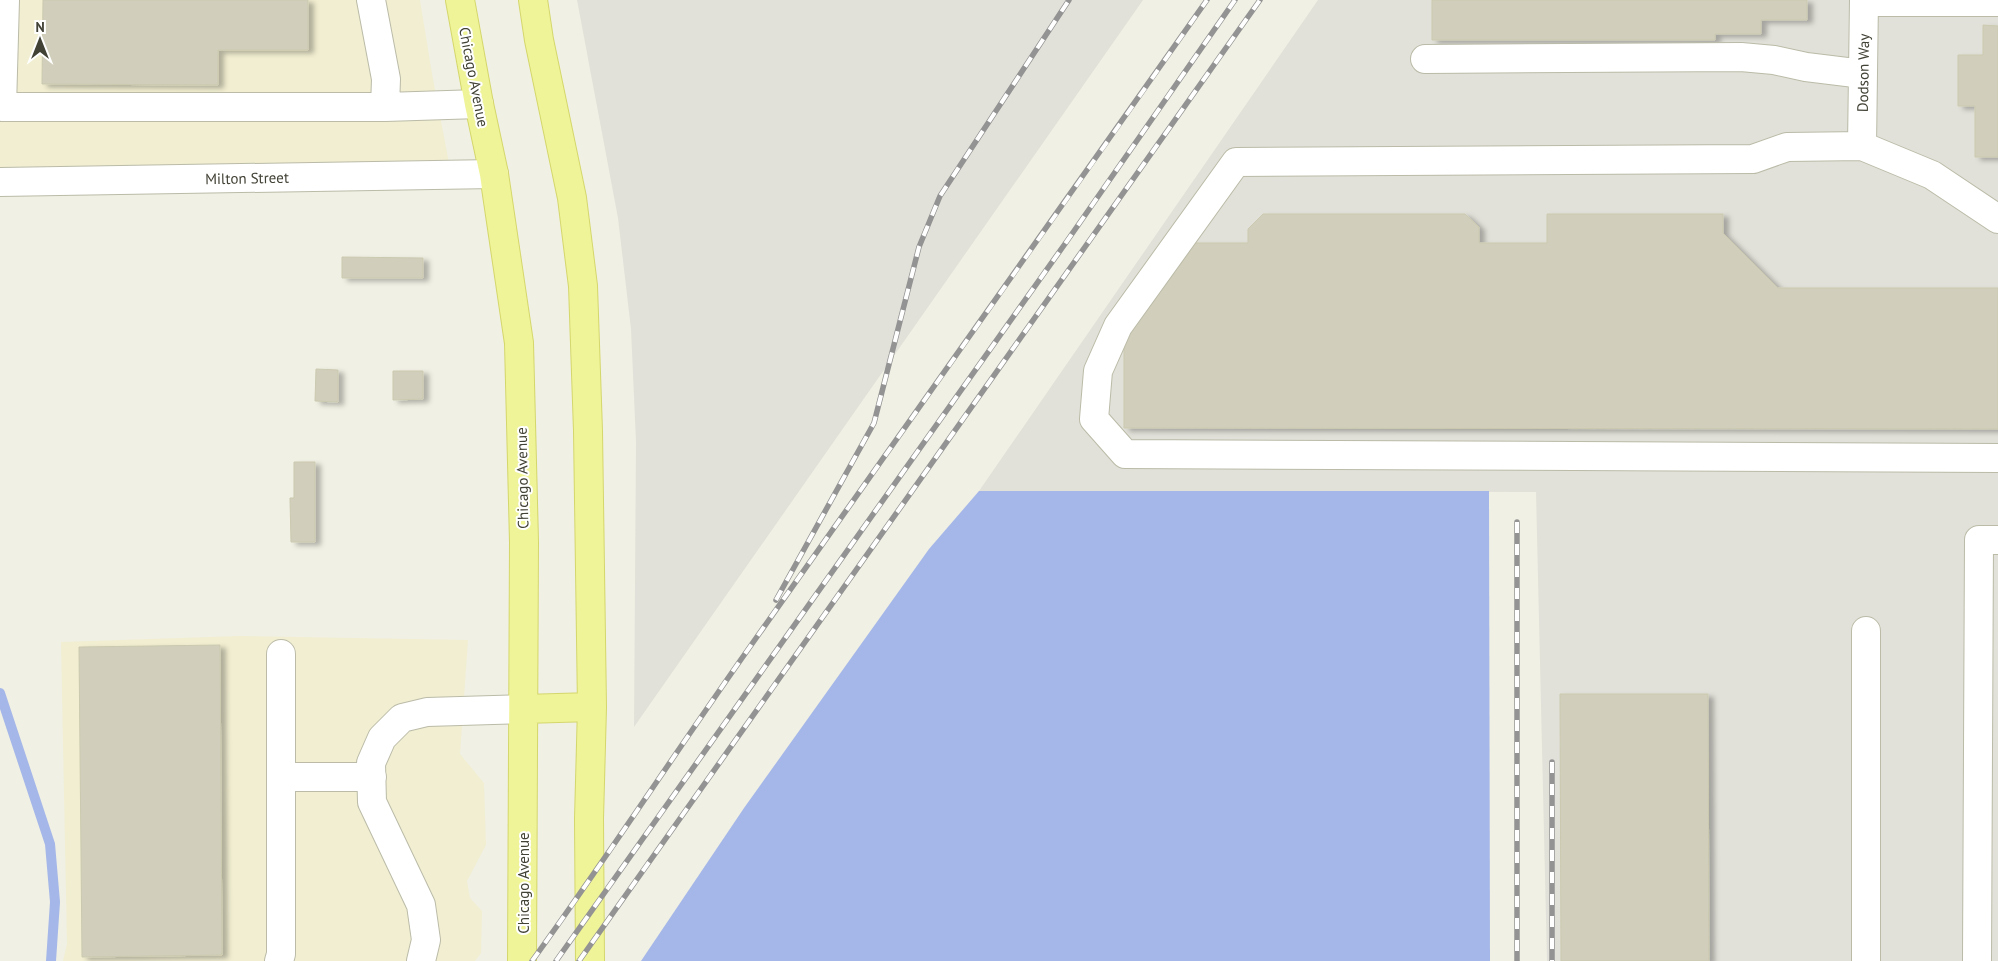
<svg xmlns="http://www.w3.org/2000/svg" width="1998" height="961" viewBox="0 0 1998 961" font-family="'PT Sans',sans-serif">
<defs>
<filter id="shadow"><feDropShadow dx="5.5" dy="3" stdDeviation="2.5" flood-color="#0004"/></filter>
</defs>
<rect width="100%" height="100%" fill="#f0f0e4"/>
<!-- commercial -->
<path fill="#f1eed1" d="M 0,0 L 420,0 L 432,74 L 449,163 L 0,167 Z
M 240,636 L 468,640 L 460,754 L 484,783 L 486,845 L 467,881 L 470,898 L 482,911 L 481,953 L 475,961 L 63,961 L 67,944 L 61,642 Z"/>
<!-- industrial -->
<path fill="#e2e1d9" d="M 577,0 L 1143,0 L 634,727 L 636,442 L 631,329 L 618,218 Z
M 1318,0 L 1998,0 L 1998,961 L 1547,961 L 1536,492 L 979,491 Z"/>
<!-- water -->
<path fill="#a5b7e8" d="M 979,491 L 1489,491 L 1490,961 L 641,961 L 744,808 L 929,549 Z"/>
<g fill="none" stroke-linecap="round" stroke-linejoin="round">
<!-- stream -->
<path stroke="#a5b7e8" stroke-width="10" d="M 0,693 L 50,844 L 55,902 L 51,961"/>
</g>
<!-- building -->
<path fill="#d1cfbb" stroke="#cbc9af" filter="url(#shadow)" d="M 43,0 L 308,0 L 308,50 L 218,50 L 218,85 L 42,84 Z
M 1432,0 L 1807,0 L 1807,20 L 1761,20 L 1761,34 L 1715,34 L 1715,40 L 1432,40 Z
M 1983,25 L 1998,26 L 1998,157 L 1975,157 L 1975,106 L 1958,106 L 1958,55 L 1983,55 Z
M 1263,214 L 1465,214 L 1479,227 L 1479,243 L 1547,243 L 1547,214 L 1723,214 L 1723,233 L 1778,288 L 1998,288 L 1998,429 L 1124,428 L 1124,340 L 1192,243 L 1248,243 L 1248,229 Z
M 342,257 L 423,258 L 423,278 L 342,278 Z
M 316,369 L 338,370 L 338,402 L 315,401 Z
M 393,371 L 423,371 L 423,399 L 393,400 Z
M 294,462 L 315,462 L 315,542 L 291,542 L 290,498 L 294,498 Z
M 220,645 L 222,955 L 82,957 L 79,647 Z
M 1560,694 L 1708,694 L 1709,961 L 1561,961 Z"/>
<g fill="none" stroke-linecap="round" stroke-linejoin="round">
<defs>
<path id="minor" d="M 5,0 L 2,107 L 385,107 L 386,79 L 371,0
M 1864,2 L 1998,2
M 1425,59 L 1741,57 L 1774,60 L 1806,67 L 1863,74
M 385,107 L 479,104
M 1862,146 L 1864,0
M 0,182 L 494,174
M 1998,219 L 1932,175 L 1862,146 L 1787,147 L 1753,159 L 1236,162 L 1118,326 L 1098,371 L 1094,419 L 1125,454 L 1998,458
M 1866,631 L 1866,961
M 281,777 L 372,777
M 279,961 L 281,954 L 281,654
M 421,961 L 426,940 L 421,905 L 372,802 L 371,763 L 382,738 L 402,718 L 427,712 L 524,709
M 1977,961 L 1979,540 L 1998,540"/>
<path id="major" d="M 460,0 L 479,104 L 494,174 L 519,343 L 524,542 L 522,961
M 533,0 L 539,40 L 572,198 L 583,286 L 588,431 L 592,707 L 589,819 L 590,961
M 524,709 L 592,707"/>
</defs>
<!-- minor casing -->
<use href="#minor" stroke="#bbbba8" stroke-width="30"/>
<!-- major casing -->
<use href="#major" stroke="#d4d76b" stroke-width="30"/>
<!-- minor -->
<use href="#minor" stroke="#fff" stroke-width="28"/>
<!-- major -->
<use href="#major" stroke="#f0f499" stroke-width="28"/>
<defs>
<path id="rail" d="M 1517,522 L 1517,961
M 776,600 L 874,423 L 919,247 L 940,196 L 1069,0
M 1552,762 L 1552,961
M 532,961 C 608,856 679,747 754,641 C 905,427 1057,214 1207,0
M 556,961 L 1067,241 L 1235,0
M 579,961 L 1260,0"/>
</defs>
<!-- rail casing -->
<use href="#rail" stroke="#939393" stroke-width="5.5"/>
<!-- rail -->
<use href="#rail" stroke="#fff" stroke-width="4" stroke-dasharray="11" stroke-linecap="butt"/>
</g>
<g text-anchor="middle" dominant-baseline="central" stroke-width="4" stroke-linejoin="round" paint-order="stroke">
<!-- street labels -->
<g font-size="15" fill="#424135" stroke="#fff">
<text transform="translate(1863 73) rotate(-89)">Dodson Way</text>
<text transform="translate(474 77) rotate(79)">Chicago Avenue</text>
<text transform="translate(247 178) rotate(-1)">Milton Street</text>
<text transform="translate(522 478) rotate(-91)">Chicago Avenue</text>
<text transform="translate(523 883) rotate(-90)">Chicago Avenue</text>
</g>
</g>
<!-- north arrow -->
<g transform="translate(40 40)" stroke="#ffffff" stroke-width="4" paint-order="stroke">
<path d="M0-4L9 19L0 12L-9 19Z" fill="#424135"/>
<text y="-8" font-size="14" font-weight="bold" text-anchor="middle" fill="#424135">N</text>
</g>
</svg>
